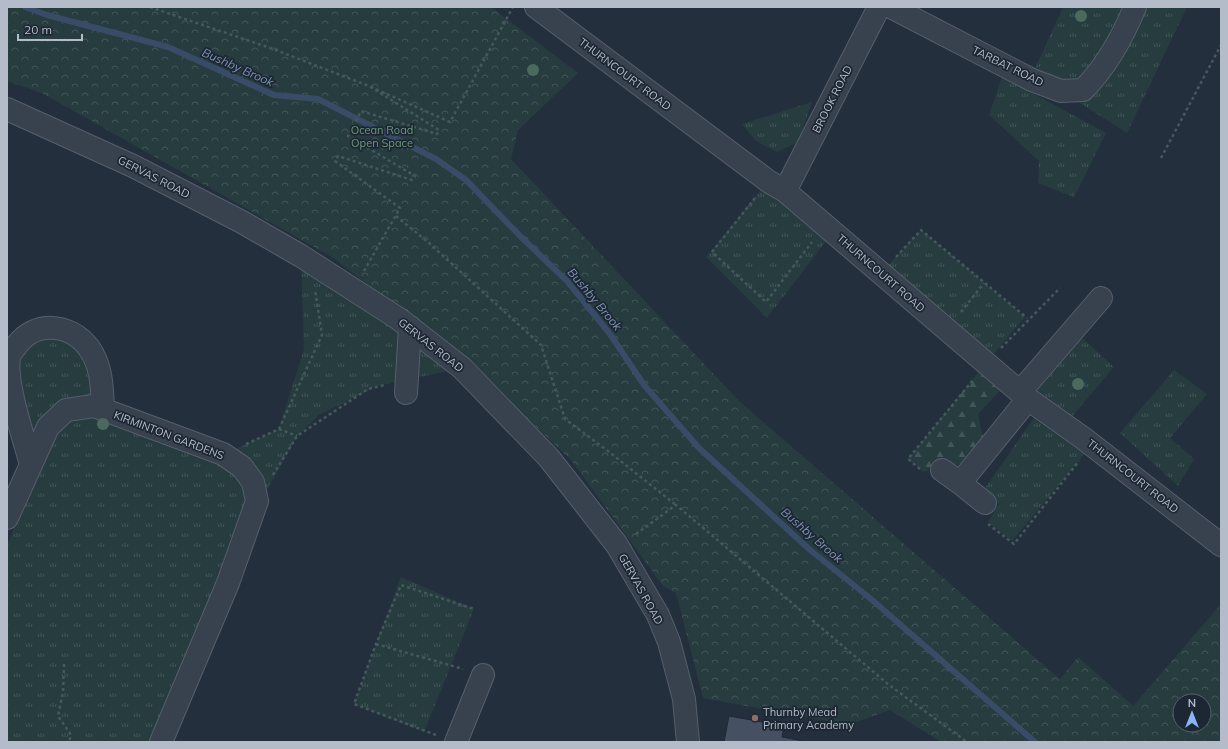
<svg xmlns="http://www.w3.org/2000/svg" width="1228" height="749" viewBox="0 0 1228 749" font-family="Mulish,sans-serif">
<defs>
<pattern id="grass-tufts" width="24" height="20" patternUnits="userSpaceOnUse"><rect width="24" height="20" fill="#263c3f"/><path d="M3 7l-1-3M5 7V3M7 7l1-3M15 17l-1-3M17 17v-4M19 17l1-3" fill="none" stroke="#435659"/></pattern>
<pattern id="forest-firs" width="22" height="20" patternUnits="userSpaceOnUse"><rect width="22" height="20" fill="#263c3f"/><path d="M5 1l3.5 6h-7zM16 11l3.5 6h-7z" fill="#435659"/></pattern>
<pattern id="park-crowns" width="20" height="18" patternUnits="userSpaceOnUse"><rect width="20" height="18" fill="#263c3f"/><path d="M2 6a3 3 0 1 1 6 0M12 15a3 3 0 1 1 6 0" fill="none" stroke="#435659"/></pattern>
</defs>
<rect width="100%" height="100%" fill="#242f3e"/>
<!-- grass -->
<path fill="url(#grass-tufts)" d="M 1063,7 L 1187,7 L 1127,133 L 1033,73 Z
M 1002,77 L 1106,133 L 1074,197 L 1038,183 L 1039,161 L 989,115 Z
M 812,102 L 798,142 L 777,152 L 756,141 L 742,124 Z
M 768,181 L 833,232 L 767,318 L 706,257 Z
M 921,230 L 1025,317 L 986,363 L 881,273 Z
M 301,256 L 462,368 L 377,386 L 319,415 L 297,436 L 268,488 L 257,501 L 227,453 L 279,429 L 304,349 Z
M 31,331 L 79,338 L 102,390 L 66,410 L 31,465 L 8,364 Z
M 1080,336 L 1114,367 L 1065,425 L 1092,445 L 1012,541 L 988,522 L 999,504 L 985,488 L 1041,408 L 1028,399 Z
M 1174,370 L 1207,394 L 1170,438 L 1194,459 L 1178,486 L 1120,433 Z
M 91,411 L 216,463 L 238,474 L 246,488 L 249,506 L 149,742 L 7,742 L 7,545 L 37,474 L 58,432 L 73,419 Z
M 401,577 L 474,609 L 424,732 L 354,704 Z"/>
<!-- forest -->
<path fill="url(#forest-firs)" d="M 986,363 L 1008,382 L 978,414 L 986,452 L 950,468 L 937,465 L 924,472 L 908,459 Z"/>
<!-- park -->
<path fill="url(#park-crowns)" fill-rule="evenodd" d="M 7,7 L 491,7 L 578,73 L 518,130 L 511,159 L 739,401 L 1060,679 L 1078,657 L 1133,706 L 1221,604 L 1221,742 L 941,742 L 890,710 L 848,725 L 703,698 L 676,593 L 663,586 L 571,460 L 466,361 L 332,257 L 42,93 L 7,81 ZM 1180,701 L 1204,701 L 1204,725 L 1180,725 Z"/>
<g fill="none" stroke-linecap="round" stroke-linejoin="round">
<!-- stream -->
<path stroke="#394c67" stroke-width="6" d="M 25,7 L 47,15 L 168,47 L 274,95 L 318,99 L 436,159 L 466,180 L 521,237 L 567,281 L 610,334 L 644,385 L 699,448 L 809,549 L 871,599 L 1035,742"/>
</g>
<!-- building -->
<path fill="#455162" stroke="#1f2835" d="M 729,716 L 784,726 L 782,737 L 808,742 L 724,742 Z"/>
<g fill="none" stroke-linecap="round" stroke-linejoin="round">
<defs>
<path id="minor" d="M 536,7 L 768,181 L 785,191 L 1028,399 L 1083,438 L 1221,545
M 891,7 L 1032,80 L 1061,91 L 1083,90 C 1106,67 1123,36 1135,7
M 7,109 L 133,166 L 242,222 L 301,256 L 399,319 L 462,368 L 549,458 L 617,545 L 658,615 L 669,642 L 684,699 L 688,742
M 785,191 L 879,7
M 1020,392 L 1101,298
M 406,393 L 410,327
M 31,465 C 24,438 5,384 9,358 C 9,354 14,349 16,346 C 35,320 70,323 89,348 C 102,366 102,388 103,409
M 942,470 L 960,483
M 985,503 L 960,483 L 1028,399
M 7,518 L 48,427 L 66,410 L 94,406 L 223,454 L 242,467 L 253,482 L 257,501 L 228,583 L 161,742
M 456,742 L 483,675"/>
</defs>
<!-- minor casing -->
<use href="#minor" stroke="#565f6c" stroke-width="24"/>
<!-- path -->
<path stroke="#44595c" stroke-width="2.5" stroke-dasharray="3 3" stroke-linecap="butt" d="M 150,7 L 273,49 L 369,86
M 1161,158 L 1221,45
M 755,198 L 712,252 L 766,302 L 812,242
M 396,216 L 429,243 L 541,345 L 565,419 L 608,451 L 676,505
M 896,257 L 921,230 L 1027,318
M 364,271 L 400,208 L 335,161 L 338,156 L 412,180 L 415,176 L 348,136 L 361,111 L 437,134 L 439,130 L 369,86 L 450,122 L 513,7
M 961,312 L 984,283
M 1001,348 L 1060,288
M 279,429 L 297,436
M 246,444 L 279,429 L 322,335 L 315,290
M 920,469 L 908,459 L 973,380
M 273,475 L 297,436 L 368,389 L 385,385
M 988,524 L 1014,544 L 1079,461
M 636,534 L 676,505 L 889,685 L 967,742
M 376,644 L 463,669
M 64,664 L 63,692 L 58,716 L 71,735 L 69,742
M 436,735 L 354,704 L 376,644 L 401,585 L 474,609"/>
<!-- minor -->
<use href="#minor" stroke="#38414e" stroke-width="22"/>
</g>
<!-- trees -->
<g fill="#4b6a5d">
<circle cx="1081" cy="16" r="6"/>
<circle cx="533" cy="70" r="6"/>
<circle cx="1078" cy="384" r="6"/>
<circle cx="103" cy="424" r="6"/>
</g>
<!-- markers -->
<circle fill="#8d6e63" stroke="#1d2633" stroke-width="1.5" cx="755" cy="718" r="4"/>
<g text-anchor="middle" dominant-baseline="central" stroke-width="3.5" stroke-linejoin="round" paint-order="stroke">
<!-- street labels -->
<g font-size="11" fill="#b4bcc9" stroke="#1d2633">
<text transform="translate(1008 66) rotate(26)">TARBAT ROAD</text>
<text transform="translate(625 74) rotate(37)">THURNCOURT ROAD</text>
<text transform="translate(832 99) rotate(-63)">BROOK ROAD</text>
<text transform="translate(154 177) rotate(27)">GERVAS ROAD</text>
<text transform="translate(881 273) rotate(41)">THURNCOURT ROAD</text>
<text transform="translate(431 345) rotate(38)">GERVAS ROAD</text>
<text transform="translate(169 435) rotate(21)">KIRMINTON GARDENS</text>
<text transform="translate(1133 476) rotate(38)">THURNCOURT ROAD</text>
<text transform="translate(641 589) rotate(61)">GERVAS ROAD</text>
</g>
<!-- park labels -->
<g font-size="11" fill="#6b9a76" stroke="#1d2633">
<text x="382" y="130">Ocean Road<tspan x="382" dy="13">Open Space</tspan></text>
</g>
<!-- poi labels -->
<g font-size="11" fill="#b4bcc9" stroke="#1d2633" text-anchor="start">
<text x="763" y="712">Thurnby Mead<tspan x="763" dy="13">Primary Academy</tspan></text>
</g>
<!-- water labels -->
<g font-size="12" font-style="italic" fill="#7c92b1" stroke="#1d2633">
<text transform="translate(238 67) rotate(24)">Bushby Brook</text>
<text transform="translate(595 299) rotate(50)">Bushby Brook</text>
<text transform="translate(812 535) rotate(41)">Bushby Brook</text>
</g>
</g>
<!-- border -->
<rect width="1228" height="749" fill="none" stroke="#b4bcc9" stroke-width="16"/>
<!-- north arrow -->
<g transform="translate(1192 713)"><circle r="19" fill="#1d2633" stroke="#59626f"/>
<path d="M0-3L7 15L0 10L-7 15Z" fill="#8ab4f8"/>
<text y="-6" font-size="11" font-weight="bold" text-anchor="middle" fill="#b4bcc9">N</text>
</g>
<!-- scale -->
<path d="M18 34v6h64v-6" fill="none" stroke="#b4bcc9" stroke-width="2"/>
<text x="24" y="34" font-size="12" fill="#b4bcc9" stroke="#1d2633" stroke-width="3" paint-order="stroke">20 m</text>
</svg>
